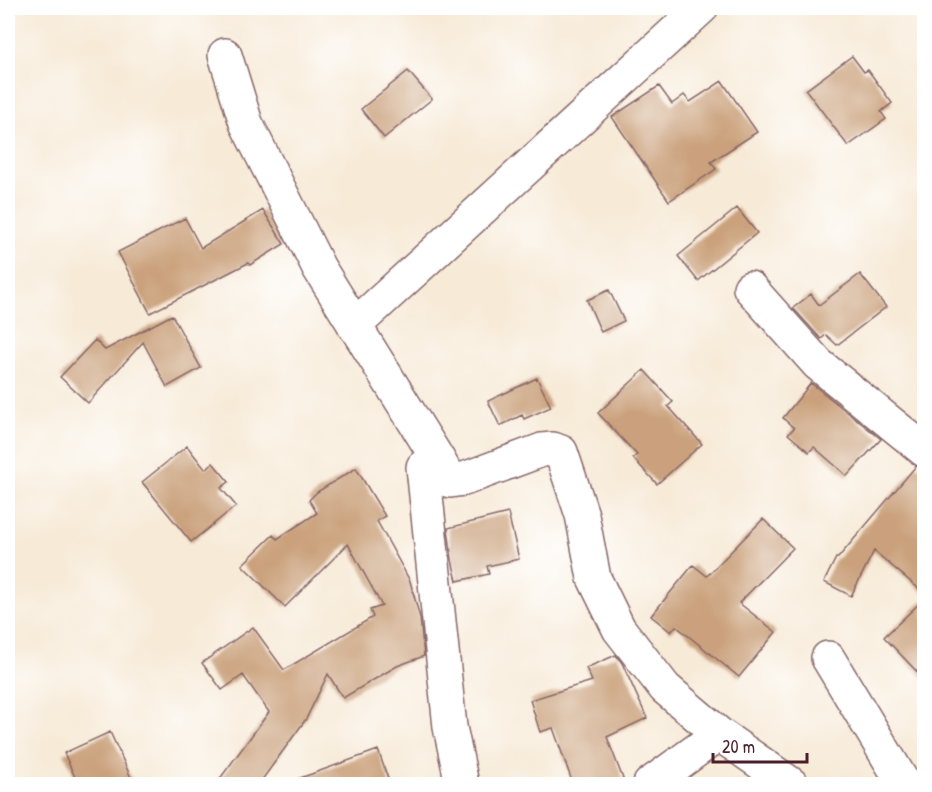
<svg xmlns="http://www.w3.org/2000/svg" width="932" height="792" viewBox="0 0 932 792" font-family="'Patrick Hand',sans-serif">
<rect width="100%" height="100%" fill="#fff"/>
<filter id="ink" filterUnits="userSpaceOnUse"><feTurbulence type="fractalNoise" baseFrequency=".0167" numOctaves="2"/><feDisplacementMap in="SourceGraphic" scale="12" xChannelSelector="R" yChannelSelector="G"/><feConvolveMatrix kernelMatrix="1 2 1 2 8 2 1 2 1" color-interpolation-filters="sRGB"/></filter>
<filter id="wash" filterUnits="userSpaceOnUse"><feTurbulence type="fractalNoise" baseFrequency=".008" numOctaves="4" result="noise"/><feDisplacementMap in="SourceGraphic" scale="24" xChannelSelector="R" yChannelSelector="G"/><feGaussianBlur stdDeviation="1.35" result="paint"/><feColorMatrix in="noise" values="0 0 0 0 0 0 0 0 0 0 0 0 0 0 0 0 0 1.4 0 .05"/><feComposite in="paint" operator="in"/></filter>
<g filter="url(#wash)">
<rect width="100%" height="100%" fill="#f7ead7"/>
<g id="blocks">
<!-- building -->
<path fill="#caa17b" d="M 852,56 L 864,72 L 868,70 L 892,103 L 881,112 L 886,119 L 848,146 L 806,90 Z
M 408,71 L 432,99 L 384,138 L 361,109 Z
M 722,81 L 757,132 L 711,162 L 716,169 L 669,201 L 612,117 L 659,86 L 672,104 L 684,95 L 690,102 Z
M 737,208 L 757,233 L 698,281 L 678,256 Z
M 263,210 L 284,244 L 250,265 L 248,263 L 150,313 L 118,252 L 185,218 L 201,248 Z
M 860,274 L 886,307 L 837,345 L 826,335 L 821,339 L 793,308 L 811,294 L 819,305 Z
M 609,290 L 624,321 L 601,332 L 587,300 Z
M 172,315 L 201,368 L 167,387 L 143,342 L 88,403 L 60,377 L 95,340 L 105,350 Z
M 644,370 L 673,402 L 668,406 L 702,444 L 657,484 L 633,458 L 637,455 L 598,413 Z
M 537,378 L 551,407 L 524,419 L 522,415 L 500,426 L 488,401 Z
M 811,383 L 881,439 L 847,476 L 814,447 L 809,452 L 788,434 L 794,428 L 783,418 Z
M 187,446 L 205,469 L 213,463 L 229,482 L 221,488 L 236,506 L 191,542 L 142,482 Z
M 916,466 L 924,468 L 924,593 L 874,551 L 851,596 L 824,582 L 836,558 L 838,558 Z
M 356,468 L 385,516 L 377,521 L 410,581 L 420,618 L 424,656 L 397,666 L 343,698 L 328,674 L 306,719 L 259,784 L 216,784 L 269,712 L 243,675 L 222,690 L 202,663 L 253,627 L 284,670 L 373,617 L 370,610 L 382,606 L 348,544 L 285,607 L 242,565 L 273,535 L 277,539 L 317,513 L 309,500 L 317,492 Z
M 508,513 L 519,559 L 487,566 L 489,574 L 457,581 L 452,560 L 448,528 Z
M 763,519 L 793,548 L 739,603 L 776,632 L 739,677 L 676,626 L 671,632 L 651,616 L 693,565 L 707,576 Z
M 924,599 L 924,679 L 884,637 Z
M 616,655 L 622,663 L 647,718 L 607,737 L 625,784 L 573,784 L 553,728 L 540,732 L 530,700 L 592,681 L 586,668 Z
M 110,732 L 134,784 L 78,784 L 64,753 Z
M 378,750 L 390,784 L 293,784 L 292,781 Z"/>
</g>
</g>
<g filter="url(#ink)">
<use href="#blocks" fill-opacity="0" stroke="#876667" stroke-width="1.5"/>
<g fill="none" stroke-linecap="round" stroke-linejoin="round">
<defs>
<path id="minor" d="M 225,55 L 246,123 L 319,268 L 439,461
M 750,288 L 818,364 L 924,450
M 354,326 L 701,8
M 828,658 L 904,784
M 462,784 L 450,727 L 423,467 L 439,461 L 450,481 L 464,479 L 542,450 L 553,449 L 561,452 L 582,515 L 594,578 L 619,629 L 665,688 L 719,734 L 791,784
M 650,784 L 719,734"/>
</defs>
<!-- minor casing -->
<use href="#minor" stroke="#876667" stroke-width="36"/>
<!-- minor -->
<use href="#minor" stroke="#fff" stroke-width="33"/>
</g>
</g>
<!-- margin -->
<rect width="932" height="792" fill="none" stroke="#fff" stroke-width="30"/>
<!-- scale -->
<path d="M713 753v9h94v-9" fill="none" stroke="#4a1f2b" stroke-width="3"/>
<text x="722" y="753" font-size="18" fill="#4a1f2b" stroke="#ffffff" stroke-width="4.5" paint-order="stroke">20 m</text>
</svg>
